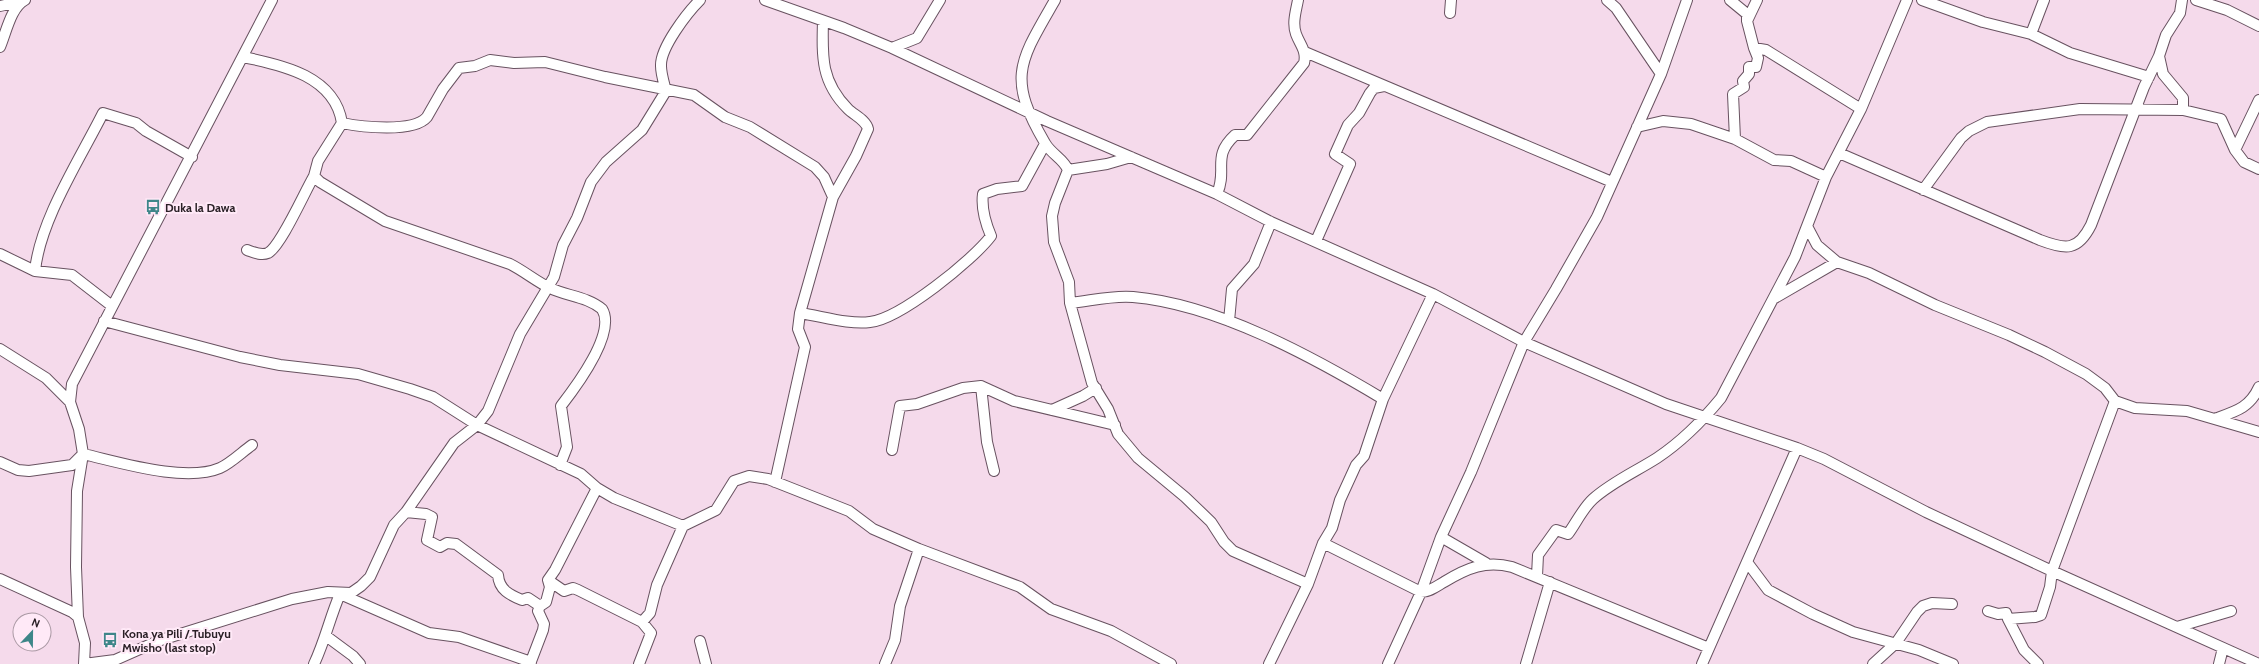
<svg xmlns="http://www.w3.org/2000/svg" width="2259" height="664" viewBox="0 0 2259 664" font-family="Cabin,sans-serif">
<rect width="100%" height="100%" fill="#f5daeb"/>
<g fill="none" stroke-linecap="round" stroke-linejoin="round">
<defs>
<path id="minor" d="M 765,0 L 844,28 L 892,48 L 1047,121 L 1217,194 L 1271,222 L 1433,294 L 1524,342 L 1666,404 L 1797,448 L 1824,459 L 1926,512 L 2052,571 L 2259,664
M 1055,0 C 1020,61 1006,77 1045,143 C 1051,154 1064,159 1068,170 L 1055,203 L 1052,216 L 1054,242 L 1069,282 L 1070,303 L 1092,383 L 1108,409 L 1118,434 L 1138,458 L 1185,497 L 1211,522 L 1224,542 L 1233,551 L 1308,584
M 1607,0 L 1616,8 L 1661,74
M 1730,0 L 1747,14 L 1747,21
M 1757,0 L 1747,21 L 1754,48 L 1766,50 L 1861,109
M 1922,0 L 1983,22 L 2031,34 L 2070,53 L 2149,77
M 2182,0 L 2180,13 L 2166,35 L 2159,56 L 2163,74 L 2183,98 L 2183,110 L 2221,119 L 2235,150 L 2244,162 L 2259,169
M 2196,0 L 2227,10 L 2259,26
M 0,6 L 19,2
M 1450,13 L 1451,0
M 2031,34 L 2044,0
M 0,47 C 6,33 11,7 25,0
M 892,48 L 917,38 L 940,0
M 1305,52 L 1612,182
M 243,57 C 284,65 335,77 342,123 L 318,161 L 314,176 L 320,182 L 385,221 L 510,264 C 524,271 537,282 550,288 C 567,296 588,297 602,309 C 617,333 575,388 561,406 L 567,447 L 560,465
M 342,123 C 361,127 414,133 427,117 L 443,89 L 459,68 L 475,66 L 490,60 L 514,63 L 545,62 L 605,77 L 694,95 L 725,117 L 750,127 L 815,167 L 824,177 L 833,197
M 1637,127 L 1663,121 L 1691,124 L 1735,139 L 1774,160 L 1791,161 L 1826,177
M 1735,139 L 1733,94 L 1744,87 L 1743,81 L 1749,74 L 1749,67 L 1756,67 L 1758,58 L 1754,48
M 2235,150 L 2259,100
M 1839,153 L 2040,240 C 2066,250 2078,251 2091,225 L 2144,87 L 2159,56
M 1068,170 L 1107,164 L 1131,157
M 1923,190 L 1961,138 L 1969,131 L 1987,122 L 2080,109 L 2183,110
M 1217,194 C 1228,169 1211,157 1235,135 L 1247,135 L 1304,63 C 1307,51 1300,45 1296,34 C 1292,23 1296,11 1298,0
M 1808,228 L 1817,245 L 1837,262 L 1869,273 L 1935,305 L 2009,335 L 2045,352 L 2086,374 L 2105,388 L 2115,401 L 2135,408 L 2187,411 L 2259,432
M 1316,241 L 1350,164 L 1335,154 L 1348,125 L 1359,113 L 1370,93 L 1374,88 L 1384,86
M 247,250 C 253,252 261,256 268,253 C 281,246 305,191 314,176
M 0,254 L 35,271 L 72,275 L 112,306
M 35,271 C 40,220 80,159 103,113 L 136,123 L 146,131 L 192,157
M 1773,299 L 1837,262
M 1070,303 C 1090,301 1113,295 1133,297 C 1216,304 1313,357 1383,399
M 800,313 C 821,316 850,325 870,322 C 900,319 973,260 991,236 C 985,222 981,209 983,194 L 997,189 L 1022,186 L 1045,144
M 104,321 L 240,357 L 280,365 L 358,374 L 410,389 L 433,397 L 477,425 L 581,474 L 597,488 L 614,498 L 683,526
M 1229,321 L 1232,289 L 1254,264 L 1271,222
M 0,349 L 46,378 L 70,402
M 981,386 L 987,442 L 994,471
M 1052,410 L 1083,396 L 1096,388
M 2217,418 C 2237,411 2250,407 2259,387
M 892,450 L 900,406 L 917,404 L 963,388 L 981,386 L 1014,401 L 1115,425
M 0,462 L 18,470 L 29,471 L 72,465 L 83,454 C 119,462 185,483 220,468 C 231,463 242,452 252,445
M 775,482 L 805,347 L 798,329 L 800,313 L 833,197 L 856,156 L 868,129 C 866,120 854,115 848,109 C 821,82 822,57 823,21
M 406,512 L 426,514 L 432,517 L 427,540 L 440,547 L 447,543 L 456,544 L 498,575 C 499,590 510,595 522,600 L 528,598 L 540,606
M 1441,537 L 1486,563
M 1323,543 L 1421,592 C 1430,592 1437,586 1444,582 C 1467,568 1486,560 1512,567 L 1709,648
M 1747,562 L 1768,590 L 1813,614 L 1853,632 L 1919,650 L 1953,664
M 1537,576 L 1538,555 L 1556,530 L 1568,534 C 1576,523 1583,508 1593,499 C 1612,482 1635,472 1657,458 C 1681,442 1703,420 1721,398 L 1795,257 L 1826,177 L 1861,109 L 1907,0
M 0,579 L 72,612 L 78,617
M 548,580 L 564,591 L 573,588 L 578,590 L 642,622
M 1988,611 L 1998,614 L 2006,613 L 2008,619 L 2035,617 L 2041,615 L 2050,587 L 2052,571 L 2115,401
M 2008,619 L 2024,650 L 2038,664
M 2177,627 L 2231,611
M 326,636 L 353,656 L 360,664
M 700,641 L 706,664
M 84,664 L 115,660 L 158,641 L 292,599 L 328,592 L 351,593 L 361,586 L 370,577 L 394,525 L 406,512 L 454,443 L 477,425 L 488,411 L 520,334 L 554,277 L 563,245 L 577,218 L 591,182 L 606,162 L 642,130 L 666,91 C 664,83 661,74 661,66 C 660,48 687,13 700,0
M 84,664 L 85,643 L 78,617 L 76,567 L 77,491 L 83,454 L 79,429 L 70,402 L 72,384 L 272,0
M 314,664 C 325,641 330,617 340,594 L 429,633 L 459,637 L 531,662
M 530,664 L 543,630 L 544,624 L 538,611 L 540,606 L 546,602 L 550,587 L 548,580 L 555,570 L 597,488
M 639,664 L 651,633 L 642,622 L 650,613 L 657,585 L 683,526 L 716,510 L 734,481 L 749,476 L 768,479 L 849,511 L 873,529 L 919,549 L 1020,587 L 1051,609 L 1111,631 L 1171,664
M 885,664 L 895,640 L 900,606 L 919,549
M 1269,664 L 1308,584 L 1323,543 L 1332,528 L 1340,500 L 1356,465 L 1364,456 L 1383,399 L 1433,294
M 1388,664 L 1421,592 L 1441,537 L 1471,472 L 1524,342 L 1556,289 L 1597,217 L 1661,74 L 1687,0
M 1526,664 L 1550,582
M 1702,664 L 1797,448
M 1873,664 L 1896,643 L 1917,612 L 1923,606 L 1932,603 L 1952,604
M 2219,664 L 2223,648"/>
</defs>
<!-- minor casing -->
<use href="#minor" stroke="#685260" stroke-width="12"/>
<!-- minor -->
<use href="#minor" stroke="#fff" stroke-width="10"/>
</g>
<!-- icons -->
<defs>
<symbol id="bus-bare" viewBox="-9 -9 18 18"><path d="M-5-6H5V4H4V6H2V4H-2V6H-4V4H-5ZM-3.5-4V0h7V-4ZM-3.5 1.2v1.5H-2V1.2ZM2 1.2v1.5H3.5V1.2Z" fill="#3e8689" stroke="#ffe9f7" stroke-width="2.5" paint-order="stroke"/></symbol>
</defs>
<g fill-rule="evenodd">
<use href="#bus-bare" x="142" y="196" width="22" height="22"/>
<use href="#bus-bare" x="99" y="629" width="22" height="22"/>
</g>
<g text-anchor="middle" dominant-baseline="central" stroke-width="4" stroke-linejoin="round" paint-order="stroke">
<!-- poi labels -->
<g font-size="12" font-weight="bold" fill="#2b2127" stroke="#ffe9f7" text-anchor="start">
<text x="165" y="207">Duka la Dawa</text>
<text x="122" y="633">Kona ya Pili / Tubuyu<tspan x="122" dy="14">Mwisho (last stop)</tspan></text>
</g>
</g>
<!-- north arrow -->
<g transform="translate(32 632) rotate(22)"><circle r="19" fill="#ffe9f7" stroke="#aa99a4"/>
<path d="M0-3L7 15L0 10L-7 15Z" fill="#3e8689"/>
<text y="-6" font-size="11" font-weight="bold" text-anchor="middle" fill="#2b2127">N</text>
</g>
</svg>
